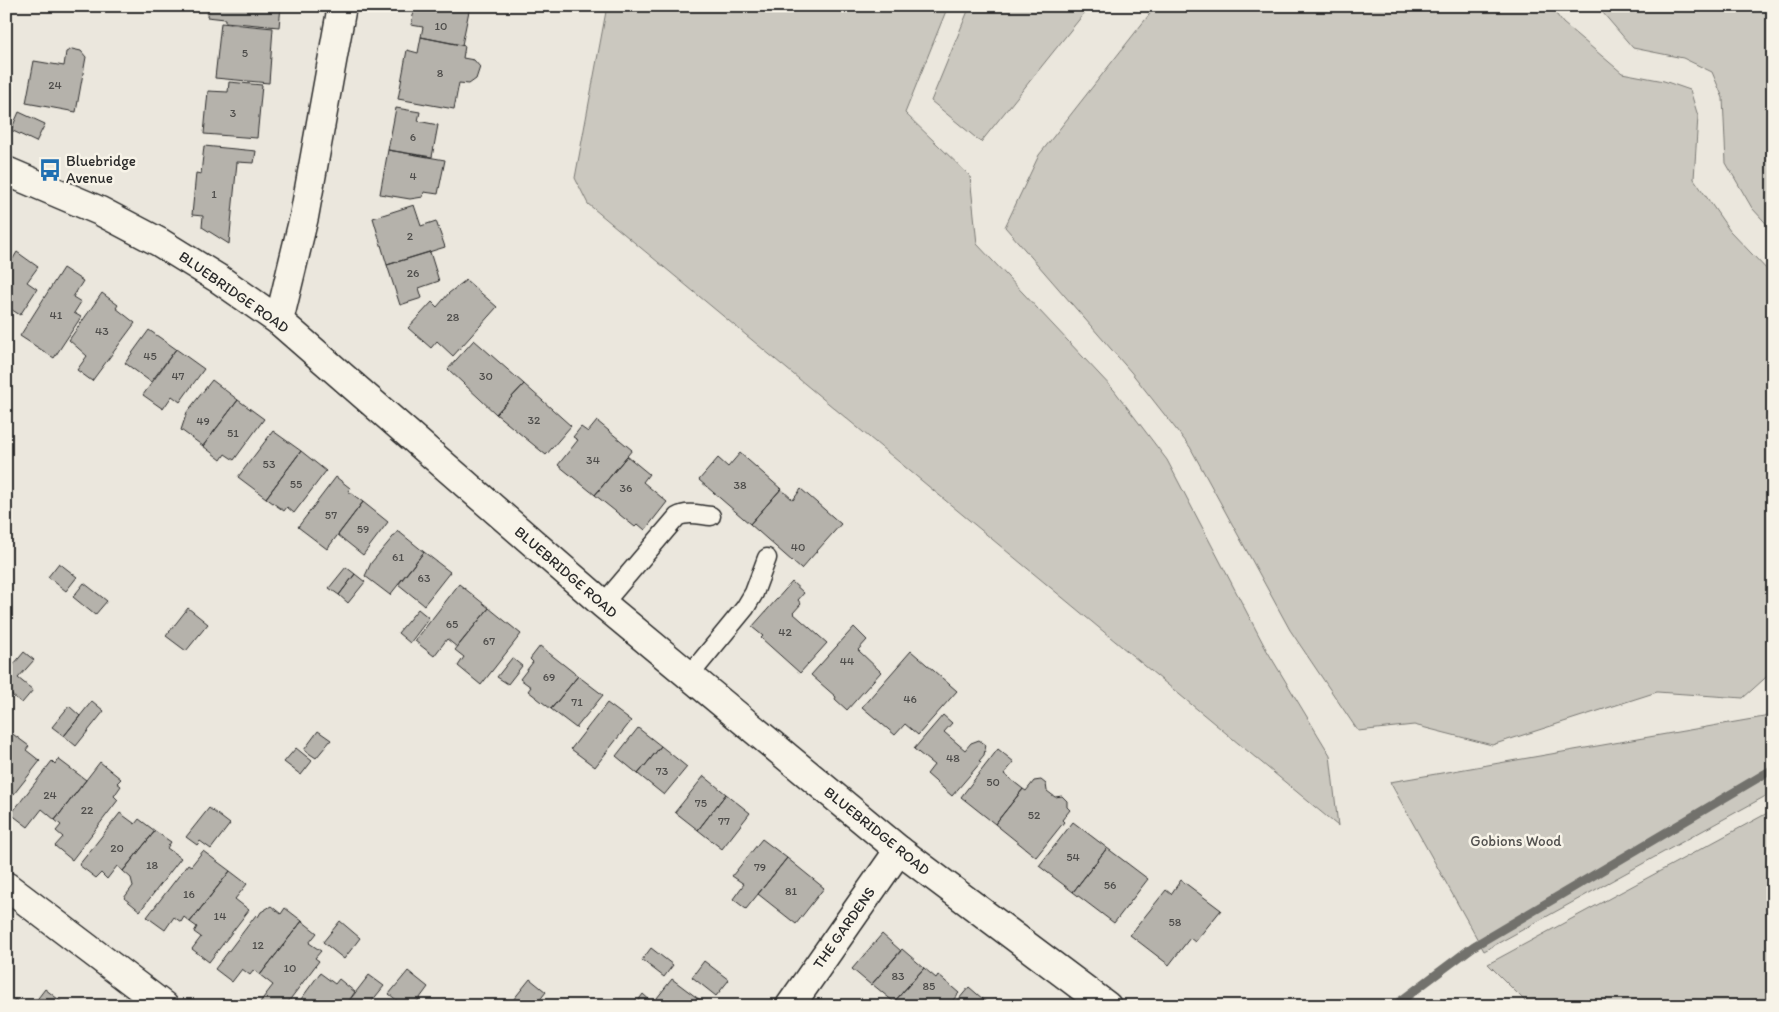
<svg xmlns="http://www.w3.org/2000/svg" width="1779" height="1012" viewBox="0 0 1779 1012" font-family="Itim,sans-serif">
<rect width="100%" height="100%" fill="#ebe7dd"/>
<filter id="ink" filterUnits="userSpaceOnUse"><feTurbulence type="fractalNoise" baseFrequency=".02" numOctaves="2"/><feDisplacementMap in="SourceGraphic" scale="10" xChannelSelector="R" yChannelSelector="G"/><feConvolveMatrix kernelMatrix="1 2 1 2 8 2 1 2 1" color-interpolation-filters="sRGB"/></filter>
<g filter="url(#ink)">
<!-- green -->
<path fill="#cbc8bf" stroke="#7b7a75" d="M 607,6 L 948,6 L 905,113 L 970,176 L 977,244 L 1114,390 L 1167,460 L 1266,649 L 1330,755 L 1338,826 L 588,204 L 575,178 Z
M 970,6 L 1090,6 L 981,142 L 931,101 Z
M 1156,6 L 1550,6 L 1563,23 L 1622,73 L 1664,81 L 1690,90 L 1698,116 L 1694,179 L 1730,231 L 1773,276 L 1773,671 L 1743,698 L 1657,692 L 1492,745 L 1414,725 L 1358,731 L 1290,630 L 1190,447 L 1131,372 L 1005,227 L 1039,155 Z
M 1597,6 L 1773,6 L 1773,231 L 1752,208 L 1726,163 L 1723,98 L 1712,72 L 1683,58 L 1633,48 Z
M 1773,710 L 1773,792 L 1484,951 L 1390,782 L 1764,717 Z
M 1773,810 L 1773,1006 L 1530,1006 L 1488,964 Z"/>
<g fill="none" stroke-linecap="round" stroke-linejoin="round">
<!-- stream -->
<path stroke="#72716c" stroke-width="9" d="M 1394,1006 L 1474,946 L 1773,769"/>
</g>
<!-- building -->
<path fill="#b5b2ab" stroke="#2b2b2b" d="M 208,6 L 281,6 L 279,27 L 225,22 L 225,19 L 207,17 Z
M 415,6 L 470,6 L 462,45 L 421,37 L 423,27 L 411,25 Z
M 221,23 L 273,28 L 269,83 L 215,78 Z
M 421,37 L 465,46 L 463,58 L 474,60 L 480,67 L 476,79 L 469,84 L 459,83 L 454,109 L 398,99 L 407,50 L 418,53 Z
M 72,49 L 81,51 L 86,57 L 76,112 L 26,103 L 34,61 L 64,66 L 66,52 Z
M 229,82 L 262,85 L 257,138 L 204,134 L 208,91 L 228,92 Z
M 396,108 L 420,112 L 418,121 L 438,125 L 432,157 L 388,150 Z
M 19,112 L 45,124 L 36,142 L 11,130 Z
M 204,146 L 256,151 L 254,163 L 237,162 L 229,244 L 202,227 L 203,216 L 192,215 L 196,173 L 201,174 Z
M 388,150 L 445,160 L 438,194 L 424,192 L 423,197 L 410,199 L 380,194 Z
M 414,205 L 421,226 L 436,221 L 445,247 L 387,265 L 373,218 Z
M 17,252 L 38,267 L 27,282 L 37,289 L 20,315 L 6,306 L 6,266 L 8,267 Z
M 430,252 L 439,281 L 419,288 L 422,298 L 400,305 L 387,265 Z
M 63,268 L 83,281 L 73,297 L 81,302 L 74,313 L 81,317 L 54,358 L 20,336 Z
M 466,280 L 497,307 L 453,356 L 437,341 L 431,348 L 408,328 L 432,302 L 437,307 L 449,293 Z
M 102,293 L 118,305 L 116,308 L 135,323 L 92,381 L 77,370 L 87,356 L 69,340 Z
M 149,330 L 176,349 L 151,382 L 125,363 Z
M 474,340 L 524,384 L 496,414 L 448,369 Z
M 176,349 L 204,369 L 180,402 L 172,396 L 163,409 L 143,395 Z
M 212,380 L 238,400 L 203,446 L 181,430 L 187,412 Z
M 524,384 L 571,426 L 546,455 L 496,414 Z
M 238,400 L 264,419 L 234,460 L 225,454 L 221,460 L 203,446 Z
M 597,421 L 632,450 L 595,495 L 558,465 L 578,440 L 573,437 L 581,427 L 588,432 Z
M 273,431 L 301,451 L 266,498 L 238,477 Z
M 301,451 L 326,471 L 294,513 L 287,507 L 284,511 L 266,498 Z
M 740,453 L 781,489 L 750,524 L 699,480 L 718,458 L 728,467 Z
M 627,456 L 649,474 L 643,482 L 667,502 L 645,530 L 638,524 L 635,527 L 595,495 Z
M 336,477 L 350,488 L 348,491 L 363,502 L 327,549 L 298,527 Z
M 781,489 L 793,500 L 801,489 L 841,524 L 801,569 L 750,524 Z
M 363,502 L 388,522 L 363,555 L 338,535 Z
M 6,518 L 13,523 L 6,533 Z
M 398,531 L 424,552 L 390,595 L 365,576 L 371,563 Z
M 424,552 L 450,572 L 424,605 L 398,584 Z
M 59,563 L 77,577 L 66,591 L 48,577 Z
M 346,567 L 355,574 L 339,595 L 329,588 Z
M 355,574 L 365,582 L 348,603 L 339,595 Z
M 792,582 L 804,593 L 798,600 L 801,604 L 793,613 L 827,643 L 800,673 L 761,638 L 763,636 L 752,627 Z
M 84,583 L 107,601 L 95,615 L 73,597 Z
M 459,584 L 489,608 L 457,647 L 447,639 L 434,656 L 415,641 Z
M 188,608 L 208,624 L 186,651 L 166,636 Z
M 489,608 L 521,634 L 481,685 L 458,666 L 464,657 L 455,650 Z
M 418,609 L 429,618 L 410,643 L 398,633 Z
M 854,627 L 867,640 L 858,650 L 881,672 L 847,710 L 835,699 L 836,697 L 811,675 Z
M 540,646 L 578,676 L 551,709 L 528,691 L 531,687 L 520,679 L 533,662 L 530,659 Z
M 911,651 L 957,691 L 918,735 L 905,724 L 895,735 L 862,707 Z
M 24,652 L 34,660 L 18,678 L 33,690 L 22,703 L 9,693 L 6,696 L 6,668 L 9,670 Z
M 512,658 L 522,666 L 508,684 L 497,677 Z
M 578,676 L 603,695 L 576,728 L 551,709 Z
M 92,701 L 104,711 L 76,746 L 64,736 Z
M 607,703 L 631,721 L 595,767 L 571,749 Z
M 69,706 L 80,716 L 64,736 L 52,727 Z
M 943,715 L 952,723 L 944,732 L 965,750 L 971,743 L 979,740 L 986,745 L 984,755 L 979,761 L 981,762 L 952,796 L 927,774 L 934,765 L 914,749 Z
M 638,728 L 661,746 L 638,774 L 616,756 Z
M 318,731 L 331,740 L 316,758 L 304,750 Z
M 10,732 L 29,746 L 26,750 L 40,761 L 6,804 L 6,737 Z
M 661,746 L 687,767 L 664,795 L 638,774 Z
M 296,748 L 312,761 L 301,775 L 284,762 Z
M 998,749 L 1014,762 L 1004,774 L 1023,789 L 995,824 L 961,797 Z
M 58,759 L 86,780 L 55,820 L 42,809 L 28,827 L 11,814 L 52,761 L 55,764 Z
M 100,762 L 121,779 L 117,783 L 121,786 L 114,796 L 118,800 L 72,860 L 55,846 L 63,837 L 56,831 L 61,825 L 55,820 Z
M 704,776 L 726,794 L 698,830 L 675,812 Z
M 1041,780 L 1046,784 L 1047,791 L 1055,797 L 1062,796 L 1067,801 L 1067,807 L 1070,810 L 1062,820 L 1064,822 L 1036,857 L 995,824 L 1023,789 L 1026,791 L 1034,781 Z
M 726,794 L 750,813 L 722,849 L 698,830 Z
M 209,808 L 230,824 L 211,849 L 200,841 L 197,845 L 186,837 Z
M 120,813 L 135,824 L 139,819 L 155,831 L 123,871 L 117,866 L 107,879 L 101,873 L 96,878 L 79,865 Z
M 1073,822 L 1107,848 L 1073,892 L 1039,866 Z
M 155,831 L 171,842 L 167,848 L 181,858 L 140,911 L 124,898 L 133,886 L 131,878 L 123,871 Z
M 762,839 L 787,858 L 746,909 L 733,899 L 744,884 L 732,876 Z
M 1107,848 L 1148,879 L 1114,923 L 1073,892 Z
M 203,851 L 230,871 L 190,922 L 184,917 L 181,922 L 174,917 L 165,930 L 147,917 L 188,864 L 191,866 Z
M 787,858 L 824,888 L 796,924 L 758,894 Z
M 230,871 L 247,884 L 235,899 L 249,910 L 209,962 L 192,949 L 201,937 L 194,932 L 197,927 L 190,922 Z
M 1181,880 L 1221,910 L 1195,942 L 1190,938 L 1169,965 L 1130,935 L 1166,890 L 1171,894 Z
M 271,906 L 281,914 L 285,908 L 302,921 L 260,975 L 254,970 L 250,975 L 242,969 L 232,982 L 215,969 L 256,915 L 258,917 L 261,912 Z
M 302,921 L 317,933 L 309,943 L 321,951 L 315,958 L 319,961 L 285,1006 L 265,1006 L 260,1002 L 273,985 L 260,975 Z
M 340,921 L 360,938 L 344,959 L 323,942 Z
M 882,934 L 901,951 L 871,985 L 852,969 Z
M 651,948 L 673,965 L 664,977 L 642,960 Z
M 902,949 L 924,968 L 894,1002 L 872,984 Z
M 6,957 L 12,961 L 6,969 Z
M 704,961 L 729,980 L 716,996 L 692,977 Z
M 924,968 L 936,978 L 938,975 L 959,993 L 948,1006 L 898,1006 L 894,1002 Z
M 408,971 L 428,987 L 414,1006 L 404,1006 L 389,994 Z
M 320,973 L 335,984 L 339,979 L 355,992 L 345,1006 L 296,1006 Z
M 369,975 L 384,986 L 368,1006 L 345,1006 Z
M 530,979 L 546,992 L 535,1006 L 520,1006 L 513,1000 Z
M 672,979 L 708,1006 L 657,1006 L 653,1003 Z
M 969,987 L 991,1006 L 953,1006 Z
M 45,989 L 67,1006 L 32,1006 Z
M 643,994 L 653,1003 L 657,1006 L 634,1006 Z
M 15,999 L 24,1006 L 10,1006 Z
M 1446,1000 L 1451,1006 L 1439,1006 Z"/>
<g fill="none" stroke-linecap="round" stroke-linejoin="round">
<defs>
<path id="service" d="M 603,604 L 677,517 C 687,511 700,515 711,516
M 689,676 L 745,608 L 754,593 L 767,558"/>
<path id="minor" d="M 279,321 L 304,217 L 342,6
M 6,886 L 164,1006
M 790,1006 L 899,850"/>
<path id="tertiary" d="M 6,171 L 100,211 L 159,242 L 219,279 L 279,321 L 603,604 L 899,850 L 1107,1006"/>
</defs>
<!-- service casing -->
<use href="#service" stroke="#2b2b2b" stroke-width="21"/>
<!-- minor casing -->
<use href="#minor" stroke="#2b2b2b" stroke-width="31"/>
<!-- tertiary casing -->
<use href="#tertiary" stroke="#2b2b2b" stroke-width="31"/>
<!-- service -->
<use href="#service" stroke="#f7f3e8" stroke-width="18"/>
<!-- minor -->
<use href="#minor" stroke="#f7f3e8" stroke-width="28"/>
<!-- tertiary -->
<use href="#tertiary" stroke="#f7f3e8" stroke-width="28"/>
</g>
</g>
<!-- icons -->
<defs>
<symbol id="bus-bare" viewBox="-9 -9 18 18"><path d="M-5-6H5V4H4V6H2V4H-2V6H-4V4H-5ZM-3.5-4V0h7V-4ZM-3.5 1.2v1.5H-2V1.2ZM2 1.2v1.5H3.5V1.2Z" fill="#1f6fb2" stroke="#f7f3e8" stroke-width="2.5" paint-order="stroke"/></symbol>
</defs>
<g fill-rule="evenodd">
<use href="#bus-bare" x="34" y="154" width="32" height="32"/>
</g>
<g text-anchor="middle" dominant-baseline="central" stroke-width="5" stroke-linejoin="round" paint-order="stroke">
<!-- number labels -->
<g font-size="12" fill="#4e4d4b">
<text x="441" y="26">10</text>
<text x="245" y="53">5</text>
<text x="440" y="73">8</text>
<text x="55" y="85">24</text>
<text x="233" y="113">3</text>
<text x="413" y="137">6</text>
<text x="413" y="176">4</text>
<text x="214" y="194">1</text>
<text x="410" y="236">2</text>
<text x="413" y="273">26</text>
<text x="56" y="315">41</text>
<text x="453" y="317">28</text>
<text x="102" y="331">43</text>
<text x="150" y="356">45</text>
<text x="178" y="376">47</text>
<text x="486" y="376">30</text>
<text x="534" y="420">32</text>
<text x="203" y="421">49</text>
<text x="233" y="433">51</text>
<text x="593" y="460">34</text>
<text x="269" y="464">53</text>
<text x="296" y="484">55</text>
<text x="740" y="485">38</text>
<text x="626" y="488">36</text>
<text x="331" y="515">57</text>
<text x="363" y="529">59</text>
<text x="798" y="547">40</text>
<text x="398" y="557">61</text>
<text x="424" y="578">63</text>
<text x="452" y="624">65</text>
<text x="785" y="632">42</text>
<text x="489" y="641">67</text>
<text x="847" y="661">44</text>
<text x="549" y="677">69</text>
<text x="910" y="699">46</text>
<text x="577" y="702">71</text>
<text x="953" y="758">48</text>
<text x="662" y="771">73</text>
<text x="993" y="782">50</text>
<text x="50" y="795">24</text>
<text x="701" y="803">75</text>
<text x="87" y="810">22</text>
<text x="1034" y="815">52</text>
<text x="724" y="821">77</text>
<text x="117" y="848">20</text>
<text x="1073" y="857">54</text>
<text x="152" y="865">18</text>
<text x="760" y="867">79</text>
<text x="1110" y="885">56</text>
<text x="791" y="891">81</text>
<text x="189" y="894">16</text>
<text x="220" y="916">14</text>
<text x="1175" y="922">58</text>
<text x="258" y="945">12</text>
<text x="290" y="968">10</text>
<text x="898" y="976">83</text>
<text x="929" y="986">85</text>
</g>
<!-- poi labels -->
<g font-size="15" fill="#2b2b2b" stroke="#f7f3e8" text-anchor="start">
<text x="66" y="161">Bluebridge<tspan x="66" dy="17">Avenue</tspan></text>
</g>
<!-- street labels -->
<g font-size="15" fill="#2b2b2b" stroke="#f7f3e8">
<text transform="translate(234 292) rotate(35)">BLUEBRIDGE ROAD</text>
<text transform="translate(566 572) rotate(41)">BLUEBRIDGE ROAD</text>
<text transform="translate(877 831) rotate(39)">BLUEBRIDGE ROAD</text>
<text transform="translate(844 928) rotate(-55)">THE GARDENS</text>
</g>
<!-- park labels -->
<g font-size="15" fill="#535250" stroke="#f7f3e8">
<text x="1516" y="841">Gobions Wood</text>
</g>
</g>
<!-- margin -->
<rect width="1779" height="1012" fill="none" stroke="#f7f3e8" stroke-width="25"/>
<rect x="12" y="12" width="1754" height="987" fill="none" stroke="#2b2b2b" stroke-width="2" filter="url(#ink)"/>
</svg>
